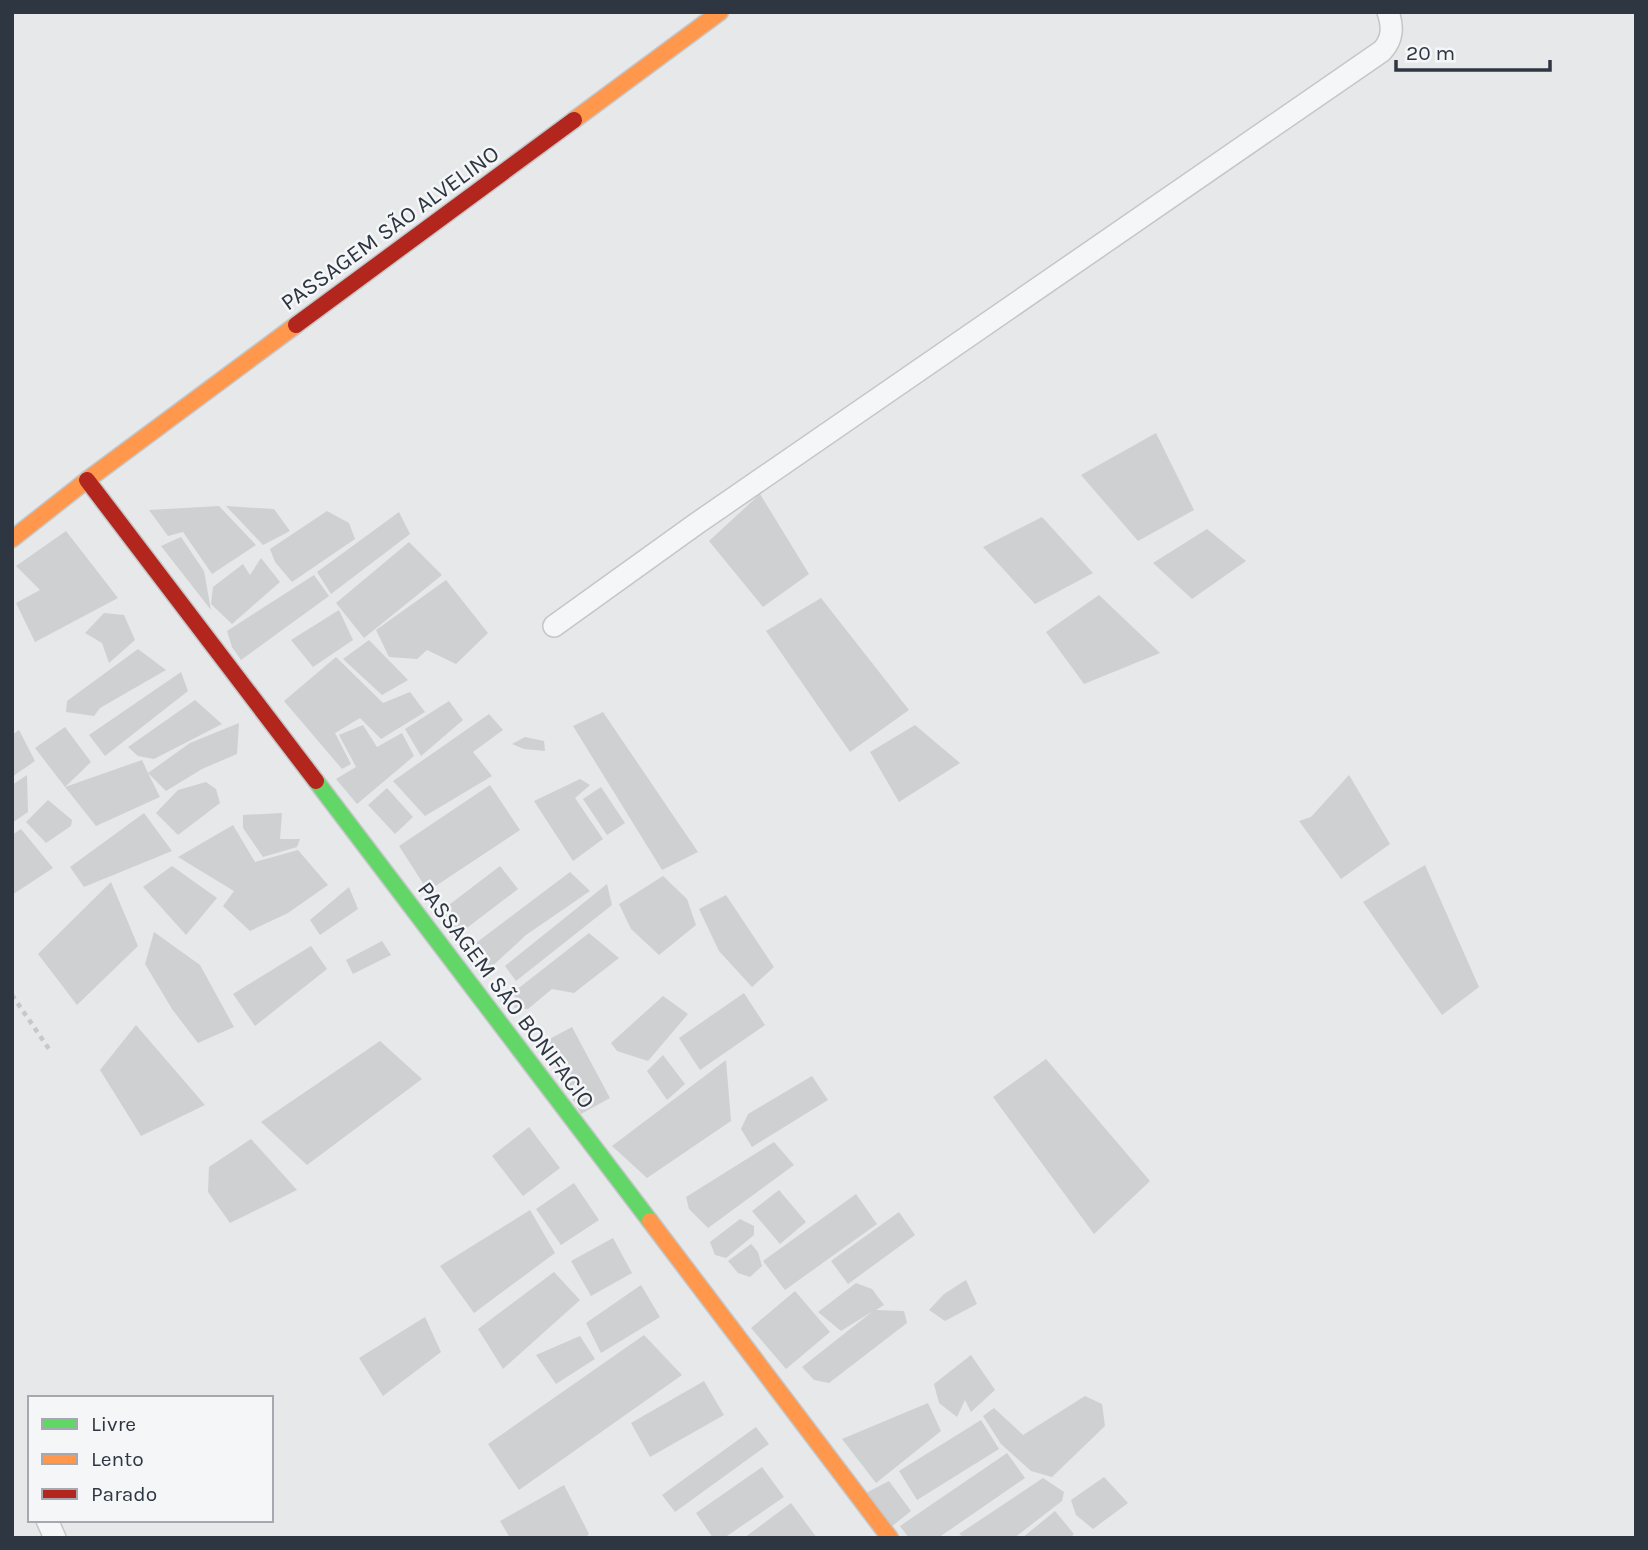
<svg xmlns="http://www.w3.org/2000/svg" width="1648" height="1550" viewBox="0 0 1648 1550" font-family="Karla,sans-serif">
<rect width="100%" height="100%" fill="#e6e8ea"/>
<!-- building -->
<path fill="#ced0d2" d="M 1156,433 L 1194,510 L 1138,541 L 1081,475 Z
M 760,494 L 809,574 L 763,607 L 709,541 Z
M 219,506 L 256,545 L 212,574 L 183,532 L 168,536 L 149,510 Z
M 226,506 L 274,509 L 290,531 L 263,545 Z
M 327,511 L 349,523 L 355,539 L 292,582 L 275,562 L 270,549 Z
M 399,512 L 410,534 L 331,594 L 317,572 Z
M 1042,517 L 1093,573 L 1035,604 L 983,547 Z
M 1207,529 L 1246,561 L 1192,599 L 1153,563 Z
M 66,531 L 118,598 L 35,642 L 16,603 L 40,590 L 16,566 Z
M 181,537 L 204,571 L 211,610 L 161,546 Z
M 409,542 L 442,575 L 364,638 L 336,603 Z
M 261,558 L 280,582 L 232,624 L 211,604 L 213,587 L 243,564 L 250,575 Z
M 314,575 L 329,596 L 241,660 L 232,647 L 227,631 Z
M 446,580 L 488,633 L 456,664 L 427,650 L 417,659 L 389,657 L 376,630 Z
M 1099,595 L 1160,653 L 1084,684 L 1046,632 Z
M 821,598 L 909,710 L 850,752 L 766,631 Z
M 339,610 L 353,640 L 313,667 L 291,640 Z
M 104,613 L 124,615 L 135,640 L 109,663 L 102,643 L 85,633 Z
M 369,640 L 408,680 L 382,695 L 343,659 Z
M 138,649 L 166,670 L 100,708 L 94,716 L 66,712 L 67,701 Z
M 336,657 L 383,703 L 410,692 L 425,712 L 381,739 L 360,718 L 335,733 L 351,764 L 342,769 L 284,701 Z
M 181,672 L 188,691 L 105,756 L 89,735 Z
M 195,700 L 222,724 L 154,759 L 138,756 L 128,747 Z
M 449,701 L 463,720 L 421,756 L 405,729 Z
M 603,712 L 698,852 L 662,870 L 573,726 Z
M 489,714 L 503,730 L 473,752 L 492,776 L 425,816 L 393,781 Z
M 239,723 L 237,754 L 202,769 L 166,791 L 148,773 L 160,797 L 96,826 L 65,787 L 142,760 L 148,773 L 190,743 Z
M 363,725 L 377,747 L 402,733 L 414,756 L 357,804 L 336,779 L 356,767 L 339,735 Z
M 915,725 L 960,763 L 899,802 L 870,752 Z
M 65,727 L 91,762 L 65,787 L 35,748 Z
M 19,730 L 35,761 L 12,777 L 12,735 Z
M 525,737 L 544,741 L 545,751 L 524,749 L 512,744 Z
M 27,775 L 28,812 L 12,823 L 12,785 Z
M 1349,775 L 1390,844 L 1341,879 L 1299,821 L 1311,817 Z
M 580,779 L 590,785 L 575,798 L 603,839 L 573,861 L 534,801 Z
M 206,782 L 216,789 L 220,803 L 178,835 L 156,813 L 178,790 Z
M 490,785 L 520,830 L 428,891 L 399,846 Z
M 601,787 L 625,823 L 607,835 L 583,799 Z
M 387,788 L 413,817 L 395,834 L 368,805 Z
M 48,800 L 72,820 L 71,826 L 46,843 L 26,822 Z
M 144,813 L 172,851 L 84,887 L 70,867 Z
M 282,813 L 280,839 L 300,839 L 297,847 L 263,857 L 243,828 L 243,815 Z
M 233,825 L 255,862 L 298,850 L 328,885 L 288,913 L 250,931 L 223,906 L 234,891 L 178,857 Z
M 21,829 L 53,868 L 12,895 L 12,835 Z
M 1425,865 L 1479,987 L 1442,1015 L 1363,902 Z
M 172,866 L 217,898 L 186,935 L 143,887 Z
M 500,866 L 518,889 L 459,934 L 441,911 Z
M 570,872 L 590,891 L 526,935 L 485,973 L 464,952 Z
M 663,876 L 687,899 L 696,925 L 659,955 L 631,929 L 619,904 Z
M 111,882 L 138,946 L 77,1005 L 38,954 Z
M 607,884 L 612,905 L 516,981 L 505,966 Z
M 349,887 L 358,909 L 320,935 L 310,920 Z
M 726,895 L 774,967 L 752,987 L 719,951 L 699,909 Z
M 154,932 L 200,965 L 234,1027 L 198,1043 L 172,1009 L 145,964 Z
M 589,933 L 619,958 L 574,993 L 552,989 L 528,1009 L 514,1008 L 515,991 Z
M 382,941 L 391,955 L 353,974 L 346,960 Z
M 311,946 L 327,969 L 255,1026 L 233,994 Z
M 744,993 L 765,1025 L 700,1070 L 679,1038 Z
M 663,996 L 688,1014 L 648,1061 L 617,1051 L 611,1043 Z
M 136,1025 L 205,1105 L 141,1136 L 100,1070 Z
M 572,1027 L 610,1098 L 581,1114 L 542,1043 Z
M 380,1041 L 422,1079 L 307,1165 L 261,1122 Z
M 663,1055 L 685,1084 L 667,1100 L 647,1071 Z
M 1046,1059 L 1150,1181 L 1094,1234 L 993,1097 Z
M 726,1060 L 731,1121 L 647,1178 L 612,1146 Z
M 812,1076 L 828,1100 L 752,1147 L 741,1129 L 748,1114 Z
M 529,1127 L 560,1168 L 523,1196 L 492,1156 Z
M 251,1139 L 297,1190 L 230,1223 L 208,1192 L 209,1167 Z
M 774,1142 L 794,1165 L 708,1228 L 689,1209 L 686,1197 Z
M 574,1183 L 599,1220 L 561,1245 L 536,1209 Z
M 779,1190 L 806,1222 L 780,1244 L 752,1211 Z
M 856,1194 L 877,1224 L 785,1290 L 763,1261 Z
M 530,1210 L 555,1253 L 474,1313 L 440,1266 Z
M 899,1212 L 915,1235 L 848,1284 L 831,1261 Z
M 740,1219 L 754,1226 L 754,1235 L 726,1258 L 715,1255 L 710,1242 Z
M 613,1238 L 632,1273 L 591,1296 L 571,1261 Z
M 751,1244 L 758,1252 L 762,1266 L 750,1277 L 738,1273 L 728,1261 Z
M 554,1272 L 580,1300 L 503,1369 L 478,1329 Z
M 966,1280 L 977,1304 L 945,1321 L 929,1310 L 944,1294 Z
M 856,1283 L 872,1289 L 884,1305 L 876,1310 L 904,1311 L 907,1323 L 829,1383 L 814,1380 L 802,1367 L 873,1311 L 841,1331 L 818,1312 Z
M 641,1285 L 660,1317 L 601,1353 L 586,1323 Z
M 795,1291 L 830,1332 L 786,1369 L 751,1328 Z
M 425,1317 L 441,1352 L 383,1396 L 359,1358 Z
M 644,1335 L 682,1375 L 519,1490 L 488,1444 Z
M 580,1336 L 595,1359 L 556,1384 L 536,1355 Z
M 971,1355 L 995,1390 L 971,1412 L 965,1400 L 957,1417 L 939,1403 L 934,1384 Z
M 704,1381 L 724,1415 L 650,1457 L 631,1423 Z
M 1085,1396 L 1102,1404 L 1105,1426 L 1052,1477 L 1031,1471 L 1001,1444 L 983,1416 L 994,1408 L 1023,1435 Z
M 928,1403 L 941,1431 L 876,1483 L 842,1439 Z
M 981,1420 L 999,1449 L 917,1500 L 899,1471 Z
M 756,1427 L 769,1444 L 675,1512 L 662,1495 Z
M 1007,1453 L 1025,1478 L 938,1538 L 909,1538 L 900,1526 Z
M 762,1467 L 784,1497 L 724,1538 L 713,1538 L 696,1513 Z
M 1104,1477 L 1128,1503 L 1093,1529 L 1076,1515 L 1071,1500 Z
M 1043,1478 L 1064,1492 L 1062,1501 L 1014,1538 L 965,1538 L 959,1534 Z
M 889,1481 L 911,1511 L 891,1527 L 866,1493 Z
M 564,1485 L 589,1534 L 585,1538 L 510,1538 L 500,1521 Z
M 791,1503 L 817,1538 L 744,1538 Z
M 1055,1511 L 1074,1534 L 1070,1538 L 1022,1538 Z"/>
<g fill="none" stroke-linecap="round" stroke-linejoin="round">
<defs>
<path id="lane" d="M 554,626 L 696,524 L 1382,51 C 1393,39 1393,27 1388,12
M 47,1520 L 55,1538"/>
<path id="fast" d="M 316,781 L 650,1221"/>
<path id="slow" d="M 574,120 L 720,12
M 12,539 L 87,480 L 296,325
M 650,1221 L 890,1538"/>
<path id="jam" d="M 296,325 L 574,120
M 87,480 L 316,781"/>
</defs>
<!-- lane casing -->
<use href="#lane" stroke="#c4c6c8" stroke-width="24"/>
<!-- fast casing -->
<use href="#fast" stroke="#c4c6c8" stroke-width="19"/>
<!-- slow casing -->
<use href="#slow" stroke="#c4c6c8" stroke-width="19"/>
<!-- jam casing -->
<use href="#jam" stroke="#c4c6c8" stroke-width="19"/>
<!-- path -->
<path stroke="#c6c8ca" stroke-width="4.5" stroke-dasharray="5 5" stroke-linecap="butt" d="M 12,995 L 49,1049"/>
<!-- lane -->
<use href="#lane" stroke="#f5f6f7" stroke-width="21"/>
<!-- fast -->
<use href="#fast" stroke="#63d668" stroke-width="16"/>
<!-- slow -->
<use href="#slow" stroke="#ff974d" stroke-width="16"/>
<!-- jam -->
<use href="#jam" stroke="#b3261e" stroke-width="16"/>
</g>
<g text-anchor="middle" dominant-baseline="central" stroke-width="5" stroke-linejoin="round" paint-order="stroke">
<!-- street labels -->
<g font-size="23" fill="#2e3642" stroke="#f4f6f8">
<text transform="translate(390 228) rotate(-36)">PASSAGEM SÃO ALVELINO</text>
<text transform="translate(506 995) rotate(53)">PASSAGEM SÃO BONIFACIO</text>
</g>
</g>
<!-- border -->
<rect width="1648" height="1550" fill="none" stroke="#2e3642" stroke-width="28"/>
<!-- legend -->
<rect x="28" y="1396" width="245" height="126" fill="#f4f6f8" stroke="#a5a9af" stroke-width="2"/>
<rect x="42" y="1419" width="35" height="10" fill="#63d668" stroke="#a5a9af" stroke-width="2"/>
<text x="91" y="1431" font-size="21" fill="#2e3642">Livre</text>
<rect x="42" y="1454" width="35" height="10" fill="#ff974d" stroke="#a5a9af" stroke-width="2"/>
<text x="91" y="1466" font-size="21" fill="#2e3642">Lento</text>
<rect x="42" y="1489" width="35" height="10" fill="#b3261e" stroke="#a5a9af" stroke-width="2"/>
<text x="91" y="1501" font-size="21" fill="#2e3642">Parado</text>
<!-- scale -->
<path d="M1396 60v10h154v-10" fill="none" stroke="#2e3642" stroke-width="3.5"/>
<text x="1406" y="60" font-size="21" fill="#2e3642" stroke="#f4f6f8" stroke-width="5" paint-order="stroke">20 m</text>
</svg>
